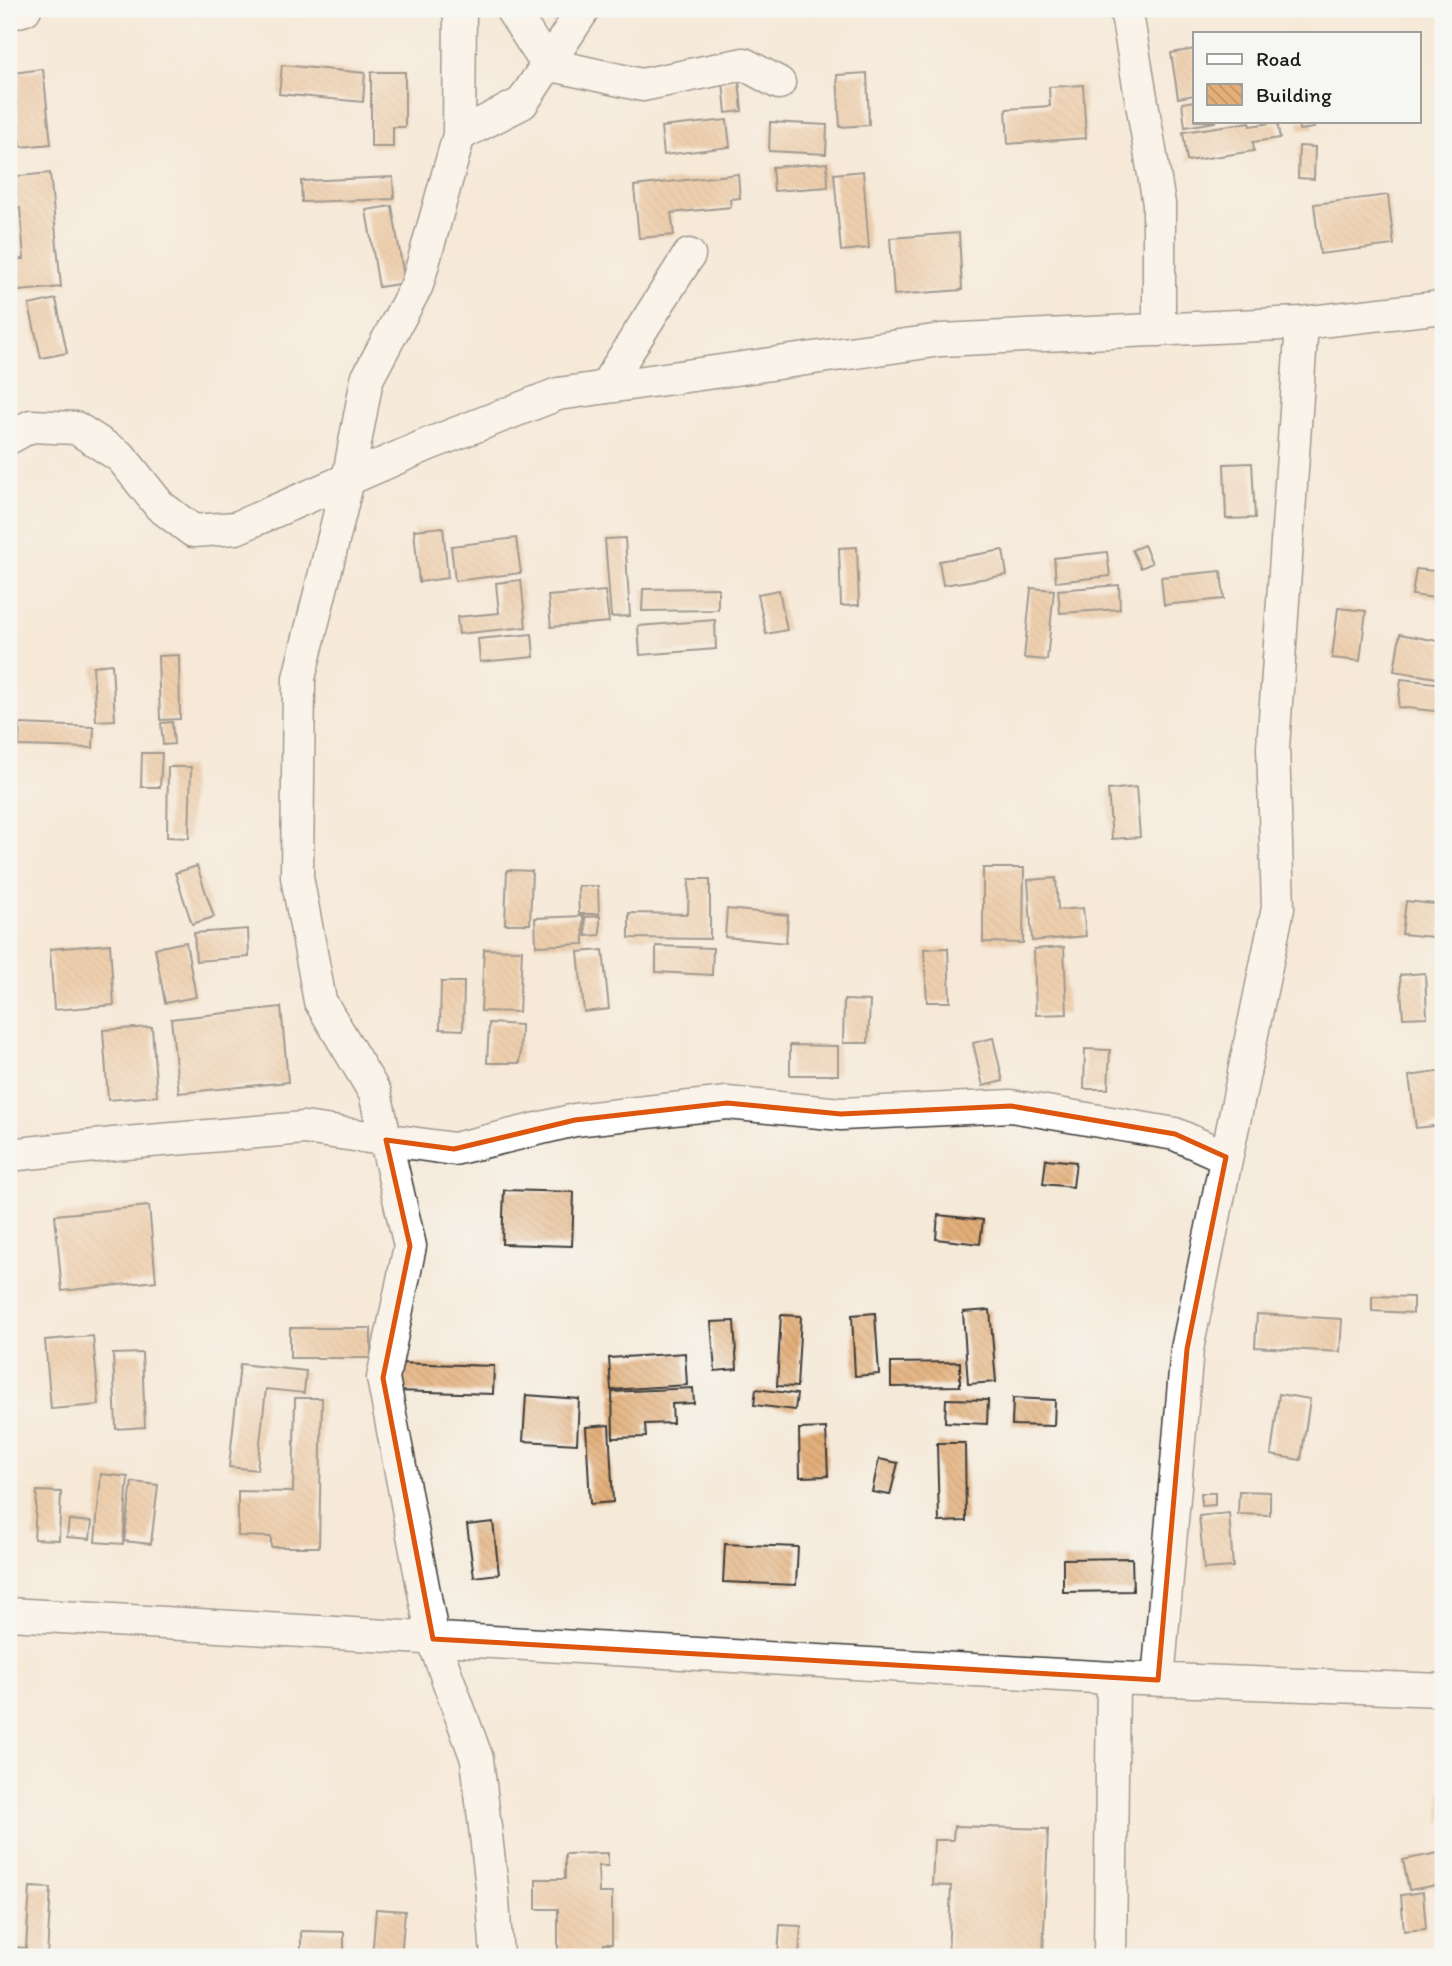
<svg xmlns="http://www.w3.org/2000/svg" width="1452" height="1966" viewBox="0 0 1452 1966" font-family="Itim,sans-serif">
<defs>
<pattern id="building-back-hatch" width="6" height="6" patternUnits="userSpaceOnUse" patternTransform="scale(1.75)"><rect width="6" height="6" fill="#e3ae78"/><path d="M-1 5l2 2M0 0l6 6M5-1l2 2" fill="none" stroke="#c29567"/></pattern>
</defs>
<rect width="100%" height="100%" fill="#f6f6f2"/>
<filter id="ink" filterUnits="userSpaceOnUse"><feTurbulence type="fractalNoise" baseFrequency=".0143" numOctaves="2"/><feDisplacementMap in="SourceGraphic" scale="14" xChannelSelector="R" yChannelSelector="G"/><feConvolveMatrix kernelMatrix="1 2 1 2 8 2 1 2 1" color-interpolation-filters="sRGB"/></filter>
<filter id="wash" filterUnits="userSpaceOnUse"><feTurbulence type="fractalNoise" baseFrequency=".00686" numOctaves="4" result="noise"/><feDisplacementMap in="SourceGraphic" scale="28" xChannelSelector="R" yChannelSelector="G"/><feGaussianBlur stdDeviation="1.57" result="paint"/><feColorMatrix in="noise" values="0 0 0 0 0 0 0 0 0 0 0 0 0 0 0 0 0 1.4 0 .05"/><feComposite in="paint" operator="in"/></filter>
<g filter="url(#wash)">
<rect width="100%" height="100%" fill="#f5e9d8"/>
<g id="blocks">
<!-- building -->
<path fill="url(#building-back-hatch)" d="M 1195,49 L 1195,95 L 1178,98 L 1171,53 Z
M 282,65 L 365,73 L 363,102 L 279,94 Z
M 43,69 L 51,144 L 21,147 L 13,73 Z
M 371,72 L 405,72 L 405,127 L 393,127 L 393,147 L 371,147 Z
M 867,73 L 869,125 L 840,127 L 837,75 Z
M 739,80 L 742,111 L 726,113 L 723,82 Z
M 1083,85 L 1086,138 L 1008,144 L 1006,109 L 1050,106 L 1049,87 Z
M 1195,101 L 1195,121 L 1215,121 L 1215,122 L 1185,127 L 1182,103 Z
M 727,120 L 730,147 L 664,155 L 661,127 Z
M 1298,121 L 1313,121 L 1314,128 L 1299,130 Z
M 770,122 L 827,125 L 826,154 L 769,151 Z
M 1250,122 L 1250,126 L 1277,122 L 1280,138 L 1253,142 L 1254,151 L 1187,161 L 1183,132 Z
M 1299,146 L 1315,147 L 1314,179 L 1298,178 Z
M 827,163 L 828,187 L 774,191 L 772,167 Z
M 863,171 L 869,248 L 841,251 L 834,174 Z
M 50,173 L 61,287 L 9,292 L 9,260 L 24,259 L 20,208 L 9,209 L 9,177 Z
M 738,174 L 740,198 L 730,199 L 731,207 L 671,213 L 674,235 L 639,238 L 634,186 Z
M 393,177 L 394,199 L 302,202 L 301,181 Z
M 1388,195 L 1394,245 L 1320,254 L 1314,204 Z
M 392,206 L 405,283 L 379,287 L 366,210 Z
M 959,233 L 962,290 L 894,295 L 890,238 Z
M 56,299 L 67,353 L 41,358 L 29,305 Z
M 1252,463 L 1255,518 L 1226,519 L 1224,464 Z
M 443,527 L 448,578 L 419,582 L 414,530 Z
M 516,538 L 521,573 L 455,581 L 451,546 Z
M 625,538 L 630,616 L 611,617 L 605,539 Z
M 1144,545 L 1152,563 L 1141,568 L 1132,550 Z
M 857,547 L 859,605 L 841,606 L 839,548 Z
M 1003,550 L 1007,575 L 943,585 L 939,561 Z
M 1107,552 L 1110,576 L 1056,582 L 1054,558 Z
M 1416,569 L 1443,572 L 1443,599 L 1412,595 Z
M 1221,571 L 1224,599 L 1164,605 L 1161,577 Z
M 521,580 L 526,627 L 459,634 L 457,617 L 499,613 L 496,583 Z
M 1119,585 L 1120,609 L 1060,613 L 1058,590 Z
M 718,588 L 718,610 L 642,611 L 643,589 Z
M 1031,588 L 1054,590 L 1047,660 L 1024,658 Z
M 779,590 L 787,630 L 766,634 L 758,594 Z
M 605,591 L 609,622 L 551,627 L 548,596 Z
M 1338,608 L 1366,611 L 1360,661 L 1332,658 Z
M 715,620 L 716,649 L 640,655 L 638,626 Z
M 532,634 L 534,657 L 480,662 L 478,639 Z
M 1400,634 L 1443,642 L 1443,679 L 1394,671 Z
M 179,655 L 180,719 L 160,720 L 158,656 Z
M 112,664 L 115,720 L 96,721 L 93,666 Z
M 1401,679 L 1443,684 L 1443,712 L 1398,707 Z
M 172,722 L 174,744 L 163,745 L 161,723 Z
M 20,724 L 94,727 L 93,748 L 19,746 Z
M 142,753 L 162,753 L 160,787 L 141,787 Z
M 168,767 L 191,767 L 189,838 L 167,837 Z
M 1136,787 L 1140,837 L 1112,839 L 1108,790 Z
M 197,866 L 214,917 L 192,924 L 175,873 Z
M 983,868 L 1024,868 L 1023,943 L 983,942 Z
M 507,870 L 532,871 L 530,924 L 505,924 Z
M 1056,878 L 1058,910 L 1083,908 L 1086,936 L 1032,941 L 1028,880 Z
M 689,879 L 710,879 L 710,939 L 629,938 L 629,913 L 688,914 Z
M 578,886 L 598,886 L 599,914 L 579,914 Z
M 1406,901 L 1443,905 L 1443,938 L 1402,934 Z
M 727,909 L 788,915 L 786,943 L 725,937 Z
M 583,916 L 584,944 L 536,946 L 535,918 Z
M 600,916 L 600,935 L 586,936 L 585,917 Z
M 248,929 L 249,957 L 196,961 L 194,933 Z
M 186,942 L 196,997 L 165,1003 L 155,948 Z
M 110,944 L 114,1005 L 54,1010 L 50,949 Z
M 656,946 L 713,948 L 712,975 L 656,972 Z
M 1064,947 L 1067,1014 L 1036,1015 L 1034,949 Z
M 948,948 L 950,1002 L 927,1002 L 924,949 Z
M 484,949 L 522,950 L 519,1012 L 481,1011 Z
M 603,950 L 609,1009 L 584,1012 L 578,952 Z
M 1425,973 L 1427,1017 L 1403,1018 L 1400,975 Z
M 441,982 L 464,982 L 463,1030 L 440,1029 Z
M 844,1000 L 870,1001 L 868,1043 L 843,1043 Z
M 281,1007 L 288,1082 L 179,1093 L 171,1019 Z
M 489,1023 L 521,1025 L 520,1063 L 487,1063 Z
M 152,1027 L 157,1096 L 108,1100 L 103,1030 Z
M 993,1038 L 1003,1081 L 983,1086 L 973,1043 Z
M 790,1045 L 838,1046 L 838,1075 L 790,1075 Z
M 1085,1049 L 1110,1050 L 1108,1089 L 1084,1089 Z
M 1443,1071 L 1443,1125 L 1416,1128 L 1409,1076 Z
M 1046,1159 L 1076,1162 L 1073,1187 L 1043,1184 Z
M 504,1190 L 574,1192 L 572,1246 L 502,1244 Z
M 149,1206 L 156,1281 L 62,1291 L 55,1215 Z
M 938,1215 L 983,1220 L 980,1244 L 936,1239 Z
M 1372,1296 L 1413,1297 L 1413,1313 L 1372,1311 Z
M 990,1310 L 996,1382 L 968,1384 L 963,1312 Z
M 875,1313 L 879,1374 L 855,1376 L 852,1315 Z
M 1257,1314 L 1342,1319 L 1340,1352 L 1255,1347 Z
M 781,1315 L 801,1316 L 797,1387 L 777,1386 Z
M 734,1321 L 737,1369 L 715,1371 L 711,1322 Z
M 290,1328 L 371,1328 L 371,1358 L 290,1358 Z
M 93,1336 L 99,1405 L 51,1409 L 45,1340 Z
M 142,1353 L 145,1427 L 116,1429 L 113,1354 Z
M 685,1353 L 687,1385 L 611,1390 L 609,1358 Z
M 960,1362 L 960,1386 L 891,1387 L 891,1363 Z
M 396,1363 L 494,1366 L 493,1394 L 395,1391 Z
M 240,1364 L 306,1371 L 304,1393 L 266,1389 L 257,1470 L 229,1467 Z
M 693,1388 L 694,1403 L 672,1404 L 673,1423 L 645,1424 L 646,1437 L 613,1438 L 612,1392 Z
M 756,1389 L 797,1394 L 795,1410 L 754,1405 Z
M 1279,1394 L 1310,1399 L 1301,1460 L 1271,1455 Z
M 526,1395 L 579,1399 L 577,1444 L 523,1441 Z
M 295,1398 L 322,1398 L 319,1547 L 271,1547 L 271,1537 L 238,1536 L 238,1491 L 293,1492 Z
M 1013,1398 L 1055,1400 L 1054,1426 L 1012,1425 Z
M 946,1399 L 988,1400 L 987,1424 L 945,1422 Z
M 609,1425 L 613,1502 L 590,1504 L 586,1427 Z
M 826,1428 L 828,1476 L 800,1477 L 799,1429 Z
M 937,1443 L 965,1443 L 966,1521 L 939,1522 Z
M 879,1459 L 898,1463 L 890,1495 L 872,1492 Z
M 101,1474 L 128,1477 L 123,1544 L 95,1542 Z
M 132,1482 L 158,1485 L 151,1544 L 124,1541 Z
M 37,1491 L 61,1492 L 59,1540 L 34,1539 Z
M 1239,1491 L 1270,1492 L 1270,1515 L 1238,1514 Z
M 1201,1493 L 1215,1493 L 1215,1505 L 1202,1506 Z
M 1229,1513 L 1233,1567 L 1204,1569 L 1199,1516 Z
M 69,1520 L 92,1522 L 90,1539 L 67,1537 Z
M 493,1522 L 499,1574 L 474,1577 L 467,1525 Z
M 725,1544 L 798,1547 L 796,1585 L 723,1582 Z
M 1132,1558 L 1133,1591 L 1063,1592 L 1063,1559 Z
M 1441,1791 L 1443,1791 L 1443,1822 L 1440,1822 Z
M 954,1826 L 1048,1829 L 1043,1957 L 948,1957 L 951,1886 L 932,1885 L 934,1840 L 953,1840 Z
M 1443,1852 L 1443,1884 L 1409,1890 L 1403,1860 Z
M 608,1853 L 608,1866 L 598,1866 L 599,1893 L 612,1893 L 612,1944 L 604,1944 L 604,1957 L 558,1957 L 558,1909 L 536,1909 L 536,1879 L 565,1879 L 565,1854 Z
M 30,1887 L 51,1888 L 47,1957 L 9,1957 L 9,1947 L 26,1948 Z
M 1423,1892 L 1426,1929 L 1404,1931 L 1401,1895 Z
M 376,1909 L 405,1911 L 401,1957 L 372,1957 Z
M 780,1925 L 801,1926 L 799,1957 L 778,1957 Z
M 301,1931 L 344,1932 L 344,1957 L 301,1957 Z"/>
</g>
</g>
<g filter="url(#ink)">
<use href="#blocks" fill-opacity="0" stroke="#3d3b38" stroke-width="2"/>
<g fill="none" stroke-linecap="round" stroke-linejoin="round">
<defs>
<path id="street" d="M 511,9 L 547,64 L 642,85 L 744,64 L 779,83
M 1124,9 L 1127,14 L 1159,204 L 1159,330
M 9,14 L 25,9
M 459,135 L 460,9
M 605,387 L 689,255
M 9,438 L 31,426 L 76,428 L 121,457 L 160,506 L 193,531 L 236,528 L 429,444 L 558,394 L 941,340 L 1302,323
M 9,1155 L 114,1144 L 304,1128 L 454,1149 L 575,1120 L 727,1103 L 841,1114 L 1011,1106 L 1175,1134 L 1226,1157
M 9,1614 L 1113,1678 L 1443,1690
M 1158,1680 L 1187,1349 L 1278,908 L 1273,747 L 1302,323 L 1443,307
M 497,1957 L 492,1887 L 477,1759 L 433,1639 L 383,1378 L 410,1246 L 375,1093 L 320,1001 L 297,877 L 299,678 L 348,480 L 367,379 L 417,285 L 459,135 L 522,103 L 584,9
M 1110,1957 L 1113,1678"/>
</defs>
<!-- street casing -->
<use href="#street" stroke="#3d3b38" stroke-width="35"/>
<!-- street -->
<use href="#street" stroke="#fff" stroke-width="32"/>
</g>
</g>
<!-- marked area -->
<path d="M0 0H1452V1966H0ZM 727,1103 L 841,1114 L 1011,1106 L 1175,1134 L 1226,1157 L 1187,1349 L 1158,1680 L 433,1639 L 383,1378 L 410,1246 L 386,1140 L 454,1149 L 575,1120 Z" fill="#f5e9d8" fill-opacity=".55" fill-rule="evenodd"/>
<path fill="none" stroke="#de560d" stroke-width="5" stroke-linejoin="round" d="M 727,1103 L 841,1114 L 1011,1106 L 1175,1134 L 1226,1157 L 1187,1349 L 1158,1680 L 433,1639 L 383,1378 L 410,1246 L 386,1140 L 454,1149 L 575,1120 Z"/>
<!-- margin -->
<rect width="1452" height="1966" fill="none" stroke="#f6f6f2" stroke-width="35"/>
<!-- legend -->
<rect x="1193" y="32" width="228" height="91" fill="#f6f6f2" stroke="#9f9f9c" stroke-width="2"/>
<rect x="1207" y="54" width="35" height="10" fill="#ffffff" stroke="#9f9f9c" stroke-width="2"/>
<text x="1256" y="66" font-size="21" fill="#1c1c1c">Road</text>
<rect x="1207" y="84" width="35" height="21" fill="url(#building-back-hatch)" stroke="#9f9f9c" stroke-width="2"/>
<text x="1256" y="102" font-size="21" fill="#1c1c1c">Building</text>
</svg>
